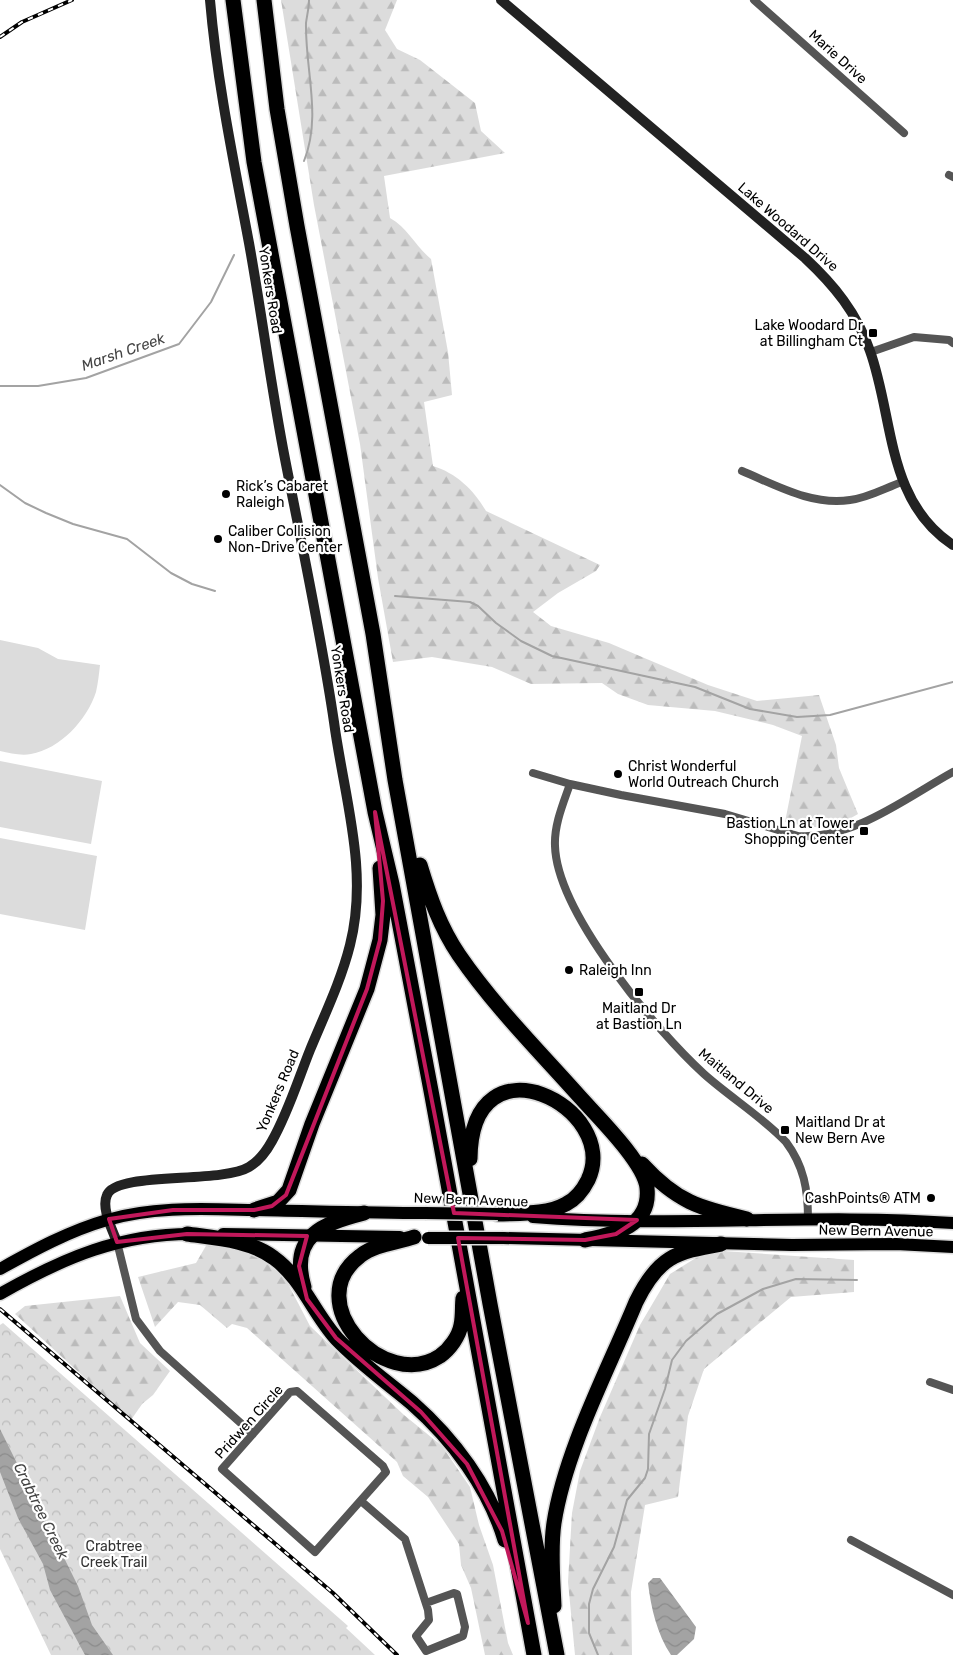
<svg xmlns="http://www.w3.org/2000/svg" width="953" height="1655" viewBox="0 0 953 1655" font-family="Rubik,sans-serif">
<defs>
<pattern id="forest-firs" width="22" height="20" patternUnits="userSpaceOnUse" patternTransform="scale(1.25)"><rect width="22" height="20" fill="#dcdcdc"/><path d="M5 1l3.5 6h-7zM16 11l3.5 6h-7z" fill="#bbb"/></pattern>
<pattern id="park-crowns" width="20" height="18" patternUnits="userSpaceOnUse" patternTransform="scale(1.25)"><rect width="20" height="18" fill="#dcdcdc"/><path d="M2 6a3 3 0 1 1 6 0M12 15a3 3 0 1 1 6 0" fill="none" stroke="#bbb"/></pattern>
<pattern id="water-waves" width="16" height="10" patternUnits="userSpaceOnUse" patternTransform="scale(1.25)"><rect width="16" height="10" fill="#a3a3a3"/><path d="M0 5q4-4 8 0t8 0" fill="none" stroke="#8b8b8b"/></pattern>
</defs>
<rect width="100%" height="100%" fill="#fff"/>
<!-- forest -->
<path fill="url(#forest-firs)" d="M 281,0 L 397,0 L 385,30 L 397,49 L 420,60 L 475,103 L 481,131 L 505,153 L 384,176 L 390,218 C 408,228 415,246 431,259 L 448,352 L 452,395 L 424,402 L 433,466 C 456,473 474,490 486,511 L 600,565 L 596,571 L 558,593 L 533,612 L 551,626 L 609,643 L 708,685 L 757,701 L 819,695 L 836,745 L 839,768 L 858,814 C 830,831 816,829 785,822 L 802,736 L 773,725 L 715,711 L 648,705 L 618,694 L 602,683 L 531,684 L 492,667 L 432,657 L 393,662 L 378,578 L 360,444 L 314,205 Z
M 207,1244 L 252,1252 L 285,1278 L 310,1326 L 404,1415 L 442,1446 L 470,1487 L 479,1525 L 493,1565 L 508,1643 L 513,1655 L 485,1655 L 471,1588 L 461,1565 L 459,1544 L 428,1497 L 403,1476 L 397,1462 L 247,1328 L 232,1324 L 227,1328 L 200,1305 L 178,1302 L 155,1327 L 138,1277 L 196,1263 Z
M 723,1251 L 854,1260 L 854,1292 L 791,1297 L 704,1369 L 688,1416 L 678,1497 L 645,1505 L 631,1592 L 632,1655 L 575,1655 L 568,1582 L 572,1513 L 580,1471 L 600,1417 L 640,1325 L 670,1274 L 699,1256 Z
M 120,1296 L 140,1343 L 170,1371 L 153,1395 L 142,1404 L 131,1420 L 15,1314 L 25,1306 Z"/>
<!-- park -->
<path fill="url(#park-crowns)" d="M 3,1323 L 348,1626 L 346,1628 L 375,1655 L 51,1655 L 0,1549 L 0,1325 Z"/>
<!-- pitch -->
<path fill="#dcdcdc" d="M 0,640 L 38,648 L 58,659 L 100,665 C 99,674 98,683 96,692 C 87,720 60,749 31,754 C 21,756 10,753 0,751 Z
M 0,761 L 102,781 L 91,844 L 0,827 Z
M 0,838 L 97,856 L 85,930 L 0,914 Z"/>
<!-- water -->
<path fill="url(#water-waves)" d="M 0,1429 L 78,1586 L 92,1625 L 113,1655 L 85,1655 L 50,1590 L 43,1564 L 18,1518 L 0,1472 Z
M 653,1578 L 660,1578 L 696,1627 L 694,1639 L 677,1655 L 671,1655 C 657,1634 651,1608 648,1583 Z"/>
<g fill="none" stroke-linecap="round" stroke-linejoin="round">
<!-- stream -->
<path stroke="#a3a3a3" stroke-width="2" d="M 304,161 C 322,116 305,70 306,23 C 307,15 309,8 309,0
M 0,386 L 38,386 L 86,378 L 179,344 L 211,302 L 234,255
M 0,485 L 25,503 L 46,513 L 73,524 L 127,539 L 171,573 L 192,584 L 215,591
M 395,596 L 470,602 L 478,606 L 496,623 L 521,641 L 552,656 L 695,687 L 750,709 L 797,717 L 830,715 L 953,682
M 598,1655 L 589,1633 L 589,1604 L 593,1589 L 614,1547 L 627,1500 L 645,1478 L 648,1469 L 649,1434 L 665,1389 L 672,1360 L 686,1341 L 717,1314 L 763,1289 L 796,1279 L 857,1280"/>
<defs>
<path id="primary" d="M 533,1217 C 673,1228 813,1213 953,1223
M 223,1234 L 400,1237
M 503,1238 L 792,1245 L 896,1244 L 953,1247
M 0,1269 C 34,1250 69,1231 107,1220 C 154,1206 205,1209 254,1210 C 311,1211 368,1213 425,1213
M 0,1294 C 63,1258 121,1233 195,1234"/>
<path id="highway" d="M 233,0 L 254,162 L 375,812 L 392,884 L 432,1096 L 534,1655
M 264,0 L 277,109 L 297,226 L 373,634 L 395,780 L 490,1304 L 557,1655
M 420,865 C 430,898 440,927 459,955 C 494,1006 539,1051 580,1097 C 597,1116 645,1163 647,1188 C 651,1227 614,1234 585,1240
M 470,1159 C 471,1031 622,1108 588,1180 C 583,1190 576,1199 566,1204 C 546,1215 520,1213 498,1214
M 642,1164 C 677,1202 699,1208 747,1219
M 254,1210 L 278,1202 L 289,1190 L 312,1124 L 367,989 L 380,940 L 383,915 L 380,868
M 187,1234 C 216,1238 250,1240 274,1258 C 302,1278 314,1314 337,1339 C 360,1363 387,1382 412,1403 C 453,1439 489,1487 505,1540
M 414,1237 C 396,1243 375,1244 360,1256 C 299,1302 384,1393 440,1356 C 450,1349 459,1336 461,1325 C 463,1316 462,1307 463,1298
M 304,1287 C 289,1236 322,1224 364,1213
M 554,1606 C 553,1579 550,1550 554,1523 C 565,1451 608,1370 636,1302 C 658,1257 675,1252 721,1244"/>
</defs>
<!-- primary casing -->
<use href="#primary" stroke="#dbdbdb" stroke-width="15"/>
<!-- highway casing -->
<use href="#highway" stroke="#dbdbdb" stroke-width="18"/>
<!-- street -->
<path stroke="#555" stroke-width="8" d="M 754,0 L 904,133
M 949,175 L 953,177
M 871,352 L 914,337 L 949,340 L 953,343
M 742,471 C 776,485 812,506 850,500 C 868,498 885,488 902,482
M 533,773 L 570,784 L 621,795 L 725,814 L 798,836 C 853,840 906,798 953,772
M 570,784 C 563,804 554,825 555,846 C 557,913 656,1030 704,1074 C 731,1098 761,1116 786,1142 C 804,1166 808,1190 808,1219
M 117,1242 L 136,1319 L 160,1351 L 253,1434
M 930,1382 L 953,1390
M 297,1391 L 383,1466 L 386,1472 L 315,1552 L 222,1469 L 290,1392 Z
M 361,1501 L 405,1539 L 428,1610 L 429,1620 L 416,1636 L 426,1651 L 463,1636 L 465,1627 L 457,1594 L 454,1593 L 426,1603
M 851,1540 L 953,1595"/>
<!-- secondary -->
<path stroke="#222" stroke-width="10" d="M 501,0 L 805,258 C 834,285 857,313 870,351 C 894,418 886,501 953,545
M 117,1242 C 112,1229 101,1208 107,1195 C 117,1171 221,1184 249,1167 C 259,1161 266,1152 272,1141 C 288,1113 298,1080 310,1050 C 324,1016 341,981 350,945 C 369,870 344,797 334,722 C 321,634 302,546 285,459 C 271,387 262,315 249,243 C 234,163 217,82 210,0"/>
<!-- primary -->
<use href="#primary" stroke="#000" stroke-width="12"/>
<!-- highway -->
<use href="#highway" stroke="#000" stroke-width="15"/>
<defs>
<path id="rail" d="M 0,37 L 22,22 L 72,0
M 0,1309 L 333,1593 L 397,1655"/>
</defs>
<!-- rail casing -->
<use href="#rail" stroke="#000" stroke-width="4"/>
<!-- rail -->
<use href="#rail" stroke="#fff" stroke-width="2" stroke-dasharray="5.5" stroke-linecap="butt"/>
<defs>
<path id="primary-bridge" d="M 425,1213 L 498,1214
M 428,1238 L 503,1238"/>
</defs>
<!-- primary-bridge casing -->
<use href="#primary-bridge" stroke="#dbdbdb" stroke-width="15" stroke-linecap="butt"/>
<!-- primary-bridge -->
<use href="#primary-bridge" stroke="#000" stroke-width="12"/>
</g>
<!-- marked area -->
<path fill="none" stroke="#c2185b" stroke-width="4" stroke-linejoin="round" d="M 375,812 L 454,1213 L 637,1220 L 616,1234 L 585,1240 L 458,1238 L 528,1623 L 502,1531 L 467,1464 L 421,1412 L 336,1338 L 307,1299 L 299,1266 L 307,1236 L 187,1234 L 117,1242 L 109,1219 L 173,1210 L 254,1210 L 272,1206 L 286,1195 L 367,989 L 380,940 L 383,901 Z"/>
<!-- markers -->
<g fill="#000" stroke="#fff" stroke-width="2">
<rect x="868" y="328" width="10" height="10" rx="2.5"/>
<circle cx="226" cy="494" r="5"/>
<circle cx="218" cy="539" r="5"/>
<circle cx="618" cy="774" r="5"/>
<rect x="859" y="826" width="10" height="10" rx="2.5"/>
<circle cx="569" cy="970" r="5"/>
<rect x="634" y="987" width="10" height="10" rx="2.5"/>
<rect x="780" y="1125" width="10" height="10" rx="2.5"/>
<circle cx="931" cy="1198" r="5"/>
</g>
<g text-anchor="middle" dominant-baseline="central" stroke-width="4.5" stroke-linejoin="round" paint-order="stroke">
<!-- street labels -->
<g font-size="14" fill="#000" stroke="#fff">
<text transform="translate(838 57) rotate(42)">Marie Drive</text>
<text transform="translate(788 227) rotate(41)">Lake Woodard Drive</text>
<text transform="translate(270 290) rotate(81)">Yonkers Road</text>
<text transform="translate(342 689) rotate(81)">Yonkers Road</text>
<text transform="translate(736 1081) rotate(40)">Maitland Drive</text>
<text transform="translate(278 1091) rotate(-67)">Yonkers Road</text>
<text transform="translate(471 1200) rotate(2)">New Bern Avenue</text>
<text transform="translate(876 1231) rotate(1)">New Bern Avenue</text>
<text transform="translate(249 1422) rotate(-48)">Pridwen Circle</text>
</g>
<!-- poi labels -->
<g font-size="14" fill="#000" stroke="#fff" text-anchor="start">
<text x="863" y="325" text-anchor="end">Lake Woodard Dr<tspan x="863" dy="16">at Billingham Ct</tspan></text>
<text x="236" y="486">Rick’s Cabaret<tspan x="236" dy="16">Raleigh</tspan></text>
<text x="228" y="531">Caliber Collision<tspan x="228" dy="16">Non-Drive Center</tspan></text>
<text x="628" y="766">Christ Wonderful<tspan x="628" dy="16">World Outreach Church</tspan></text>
<text x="854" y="823" text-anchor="end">Bastion Ln at Tower<tspan x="854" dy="16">Shopping Center</tspan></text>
<text x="579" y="970">Raleigh Inn</text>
<text x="639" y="1008" text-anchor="middle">Maitland Dr<tspan x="639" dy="16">at Bastion Ln</tspan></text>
<text x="795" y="1122">Maitland Dr at<tspan x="795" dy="16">New Bern Ave</tspan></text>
<text x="921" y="1198" text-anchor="end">CashPoints® ATM</text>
</g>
<!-- park labels -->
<g font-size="14" fill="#333" stroke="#fff">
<text x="114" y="1546">Crabtree<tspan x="114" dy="16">Creek Trail</tspan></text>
</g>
<!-- water labels -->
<g font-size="15" font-style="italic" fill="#444" stroke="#fff">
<text transform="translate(123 352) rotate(-19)">Marsh Creek</text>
<text transform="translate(41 1511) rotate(64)">Crabtree Creek</text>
</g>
</g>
</svg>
